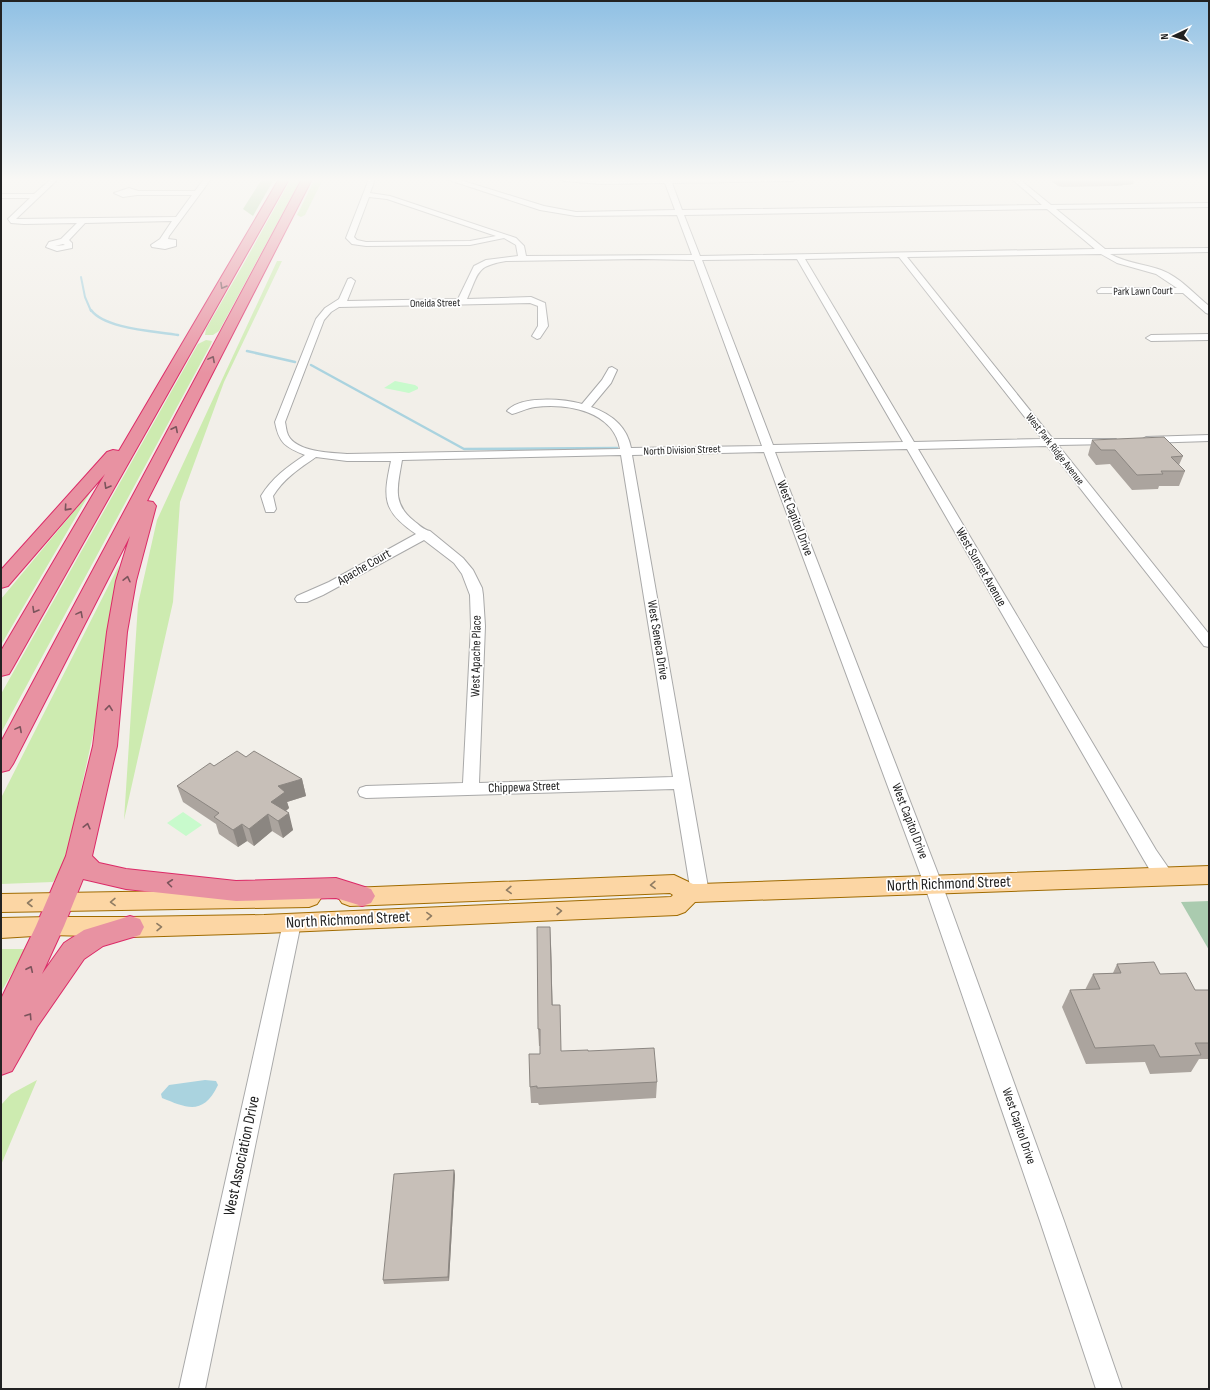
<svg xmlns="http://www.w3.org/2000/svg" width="1210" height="1390" viewBox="0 0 1210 1390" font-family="'Sofia Sans Condensed',sans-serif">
<rect width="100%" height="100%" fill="#f2efe9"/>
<!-- grass -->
<path fill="#cdebb0" d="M 291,179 L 301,179 L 219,331 L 213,335 L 205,335 L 206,329 L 243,265 Z
M 315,179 L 323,179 L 305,215 L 301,217 L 297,215 Z
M 277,261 L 282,261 L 224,382 L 180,502 L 173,602 L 124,820 L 138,604 L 157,520 Z
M 206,340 L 212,341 L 211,344 L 1,733 L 1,694 L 198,344 Z
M 91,491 L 1,645 L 1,599 Z
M 119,565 L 103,689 L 64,867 L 53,882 L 1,884 L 1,798 Z
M 1,949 L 26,949 L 1,992 Z
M 37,1080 L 1,1165 L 1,1105 L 11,1094 Z"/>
<!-- forest -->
<path fill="#add19e" d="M 262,179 L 274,179 L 253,216 L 243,209 Z"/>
<!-- cemetery -->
<path fill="#aacbaf" d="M 1209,901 L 1209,950 L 1181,902 Z"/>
<!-- park -->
<path fill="#c8facc" d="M 395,381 L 415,385 L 418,387 L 418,389 L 409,393 L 384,388 Z
M 183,812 L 202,825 L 186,836 L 167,823 Z"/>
<!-- water -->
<path fill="#aad3df" d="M 205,1080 L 216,1081 L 218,1085 C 203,1116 187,1108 162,1098 L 161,1094 L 169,1085 Z"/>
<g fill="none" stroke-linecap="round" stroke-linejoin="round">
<!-- stream-far1 -->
<path stroke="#aad3df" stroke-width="2" d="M 81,277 L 85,297 L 91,311"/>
<!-- stream -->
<path stroke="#aad3df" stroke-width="2.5" d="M 91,310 C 105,329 155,331 178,335
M 247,351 L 295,362
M 311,365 L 464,449 L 617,448"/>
<defs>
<path id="minor" d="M 51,179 L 58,179 L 16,219 L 176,217 L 192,195 L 137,195 L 123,197 L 114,193 L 129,188 L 138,191 L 195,191 L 204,179 L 211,179 L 169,236 L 168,239 L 176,240 L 176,246 L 165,249 L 152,247 L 151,245 L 160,239 L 172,221 L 85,223 L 69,240 L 72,243 L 72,248 L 57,251 L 46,247 L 49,242 L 61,239 L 77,223 L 24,224 L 11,223 L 8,219 L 30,198 L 1,198 L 1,194 L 34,194 ZM 63,244 L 65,245 L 55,246 Z
M 369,179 L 375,179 L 370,193 L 390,196 L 516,238 L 524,246 L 526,256 L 692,255 L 677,215 L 576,216 L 540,210 L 446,179 L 457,179 L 544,206 L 576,212 L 675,210 L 665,183 L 601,184 L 564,181 L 561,179 L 796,179 L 793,181 L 672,183 L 682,210 L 1042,205 L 1012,179 L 1019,179 L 1051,205 L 1209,203 L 1209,207 L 1056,209 L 1105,249 L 1209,248 L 1209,252 L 1110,254 C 1126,263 1145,264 1161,270 C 1180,277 1194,294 1209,306 L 1209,314 L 1206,313 L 1183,293 L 1098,293 L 1097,291 L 1101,288 L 1177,288 L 1156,274 L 1117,263 L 1101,254 L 907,257 L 1053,439 L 1116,439 L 1117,441 L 1116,443 L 1112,444 L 1058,445 L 1209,634 L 1209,647 L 1204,646 L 1047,446 L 918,449 L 1156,850 L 1174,876 L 1171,881 C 1156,886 1151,871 1144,860 L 907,449 L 775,452 L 942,884 L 1064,1221 L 1122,1389 L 1096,1389 L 1040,1221 L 924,884 L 764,452 L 632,455 L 709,893 L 706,898 L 700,900 L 694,898 L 691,893 L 674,789 L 366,798 L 360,796 L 358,792 L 360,788 L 366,786 L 463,783 L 471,626 L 470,595 L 462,574 L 454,563 L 424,540 L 323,595 L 307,602 L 297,602 L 295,599 L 297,596 L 329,582 L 416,534 C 382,511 383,498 391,461 L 347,461 L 316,457 C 300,468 283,479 273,496 L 276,509 L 274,512 L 266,512 L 261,496 C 272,478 287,467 305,455 C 285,447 279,443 275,422 L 316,319 L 325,308 L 339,299 L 348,279 L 351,278 L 355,281 L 347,301 L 458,299 L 474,266 L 486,260 L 518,256 L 516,245 L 504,238 L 470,245 L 366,246 L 352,244 L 346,238 ZM 369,197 L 387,199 L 496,236 L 470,241 L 366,242 L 357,240 L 354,237 ZM 1047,209 L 1095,249 L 700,256 L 684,215 ZM 899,257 L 1042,439 L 914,442 L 805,259 ZM 641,259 L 694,260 L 762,446 L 631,448 C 627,426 611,414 591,407 L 611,383 L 617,370 L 612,367 L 609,368 L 602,380 L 582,404 C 564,399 520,395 507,411 L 512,414 C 520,412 527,408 535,407 C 567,403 614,411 620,449 L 347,454 C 331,453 296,452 288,435 C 286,431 286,426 285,422 L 324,320 L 331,312 L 339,307 L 530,303 L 538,306 L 538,326 L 532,336 L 537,339 L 540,338 L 548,326 L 545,303 L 531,297 L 467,299 C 479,273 475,266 506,261 ZM 797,259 L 903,442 L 773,445 L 702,260 ZM 621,455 L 673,777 L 479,783 L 485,626 L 483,595 L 482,588 L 473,570 L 463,558 L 430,531 C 424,530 419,525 414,521 C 391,503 398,485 402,460 Z
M 1209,334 L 1209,340 L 1151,341 L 1146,338 L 1151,335 Z
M 1209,435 L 1209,441 L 1146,443 L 1141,440 L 1146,437 Z
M 292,916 L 299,918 L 301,923 L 205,1389 L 179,1389 L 283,923 L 285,918 Z"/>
<path id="major" d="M 1209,866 L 1209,884 L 695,902 L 685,912 L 677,915 L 264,933 L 130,937 L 50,935 L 1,938 L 1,918 L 50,917 L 130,917 L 264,915 L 671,897 L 673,895 L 670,893 L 350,906 L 342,903 L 338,897 L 342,891 L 350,888 L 674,875 L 693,884 L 700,884 Z
M 309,889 L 317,892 L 321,898 L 317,904 L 309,907 L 1,912 L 1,894 Z"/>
<path id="highway" d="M 279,179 L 289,179 L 12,669 L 9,674 L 1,676 L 1,651 L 105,474 L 8,586 L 1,588 L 1,570 L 107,452 L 113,450 L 119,451 Z
M 302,179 L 312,179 L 147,501 L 153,502 L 156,506 L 136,581 L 127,632 L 117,746 L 92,856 L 99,863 L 126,869 L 236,881 L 336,878 L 371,889 L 375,896 L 371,903 L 362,906 L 336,898 L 236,901 L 126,889 L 83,879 L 64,926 L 42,974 L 64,943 L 84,930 L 130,916 L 140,919 L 144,927 L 140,935 L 103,946 L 84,959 L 37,1027 L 12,1071 L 1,1075 L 1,999 L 36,926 L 66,856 L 93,746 L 107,632 L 116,581 L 130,536 L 13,764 L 9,770 L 1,772 L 1,742 Z"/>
</defs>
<!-- minor casing -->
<use href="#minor" stroke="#a9a9a9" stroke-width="2"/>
<!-- major casing -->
<use href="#major" stroke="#a06b00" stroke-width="2"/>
<!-- highway casing -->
<use href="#highway" stroke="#dc2a67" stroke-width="2"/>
<!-- minor -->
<use href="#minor" fill="#fff" fill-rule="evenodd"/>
<!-- major -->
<use href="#major" fill="#fcd6a4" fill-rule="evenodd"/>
<!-- highway -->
<use href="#highway" fill="#e892a2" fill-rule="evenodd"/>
</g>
<!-- wall -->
<path fill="#aba49e" d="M 1048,179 L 1134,179 L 1133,184 L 1114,186 L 1063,187 L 1058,186 Z
M 1092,440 L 1183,456 L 1179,465 L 1185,471 L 1179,486 L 1159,486 L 1158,489 L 1132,490 L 1110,464 L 1096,465 L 1088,455 Z
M 246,757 L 302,779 L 306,796 L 287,802 L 289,808 L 286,811 L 293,830 L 283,838 L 272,831 L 254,846 L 247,841 L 238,847 L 219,834 L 216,824 L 183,802 L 177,786 L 214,766 Z
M 551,944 L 552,1005 L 561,1051 L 588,1051 L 657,1082 L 656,1098 L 539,1105 L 538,1103 L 531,1103 L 530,1087 L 540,1054 L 540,1046 L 539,1046 L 538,1029 Z
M 1117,964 L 1160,974 L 1195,990 L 1209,990 L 1209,1059 L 1199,1059 L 1191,1072 L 1150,1074 L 1145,1062 L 1086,1064 L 1062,1007 L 1070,990 L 1085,990 L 1093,974 L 1113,973 Z
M 454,1170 L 455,1175 L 449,1281 L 384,1284 L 383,1280 Z"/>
<!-- shaded-wall -->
<path fill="#8b8681" d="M 1115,179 L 1134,179 L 1133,184 L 1114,186 Z
M 302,779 L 306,796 L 287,802 L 289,808 L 276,819 L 271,802 L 278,786 Z
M 289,813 L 293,830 L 283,838 L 278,821 Z
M 268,814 L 272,831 L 254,846 L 249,829 Z
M 242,824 L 247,841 L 238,847 L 233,830 Z
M 550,927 L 551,944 L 553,1022 L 552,1005 Z
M 454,1170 L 455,1175 L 449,1281 L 448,1277 Z"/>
<!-- building -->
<path fill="#c7bfb8" stroke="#8b8681" d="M 1164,437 L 1183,456 L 1171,457 L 1185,471 L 1161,471 L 1163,474 L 1137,475 L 1115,450 L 1101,450 L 1092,440 Z
M 237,751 L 246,757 L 254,751 L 302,779 L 278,786 L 285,792 L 271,802 L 289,813 L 278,821 L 268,814 L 249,829 L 242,824 L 233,830 L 214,817 L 219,813 L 177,786 L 210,763 L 214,766 Z
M 537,927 L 550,927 L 552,1005 L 560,1005 L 561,1051 L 588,1050 L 588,1051 L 654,1048 L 657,1082 L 537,1088 L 537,1086 L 530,1087 L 529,1054 L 540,1054 L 540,1029 L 538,1029 Z
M 1154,962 L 1160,974 L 1186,973 L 1195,990 L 1209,990 L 1209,1043 L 1195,1043 L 1201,1055 L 1160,1057 L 1154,1045 L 1095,1048 L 1070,990 L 1100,989 L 1093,974 L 1121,973 L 1117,964 Z
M 454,1170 L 448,1277 L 383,1280 L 394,1174 Z"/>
<!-- one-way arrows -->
<defs><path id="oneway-chevron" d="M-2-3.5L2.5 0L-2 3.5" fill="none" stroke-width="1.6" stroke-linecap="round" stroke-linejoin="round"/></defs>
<g stroke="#7b545c">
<use href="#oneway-chevron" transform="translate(223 286) rotate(120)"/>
<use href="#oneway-chevron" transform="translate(212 359) rotate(-62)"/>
<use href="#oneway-chevron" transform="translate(175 429) rotate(-63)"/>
<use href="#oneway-chevron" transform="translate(107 486) rotate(120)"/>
<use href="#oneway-chevron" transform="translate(67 508) rotate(132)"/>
<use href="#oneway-chevron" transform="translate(127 579) rotate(-77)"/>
<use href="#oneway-chevron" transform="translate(35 610) rotate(120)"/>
<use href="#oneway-chevron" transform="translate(80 614) rotate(-62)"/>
<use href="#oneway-chevron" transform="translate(109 708) rotate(-84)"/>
<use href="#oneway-chevron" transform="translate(19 729) rotate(-62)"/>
<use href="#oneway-chevron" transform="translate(87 826) rotate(-76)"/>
<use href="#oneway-chevron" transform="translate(170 883) rotate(-173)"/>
<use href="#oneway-chevron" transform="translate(30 969) rotate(-65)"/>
<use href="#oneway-chevron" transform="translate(29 1016) rotate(-57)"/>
</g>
<g stroke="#8f7c63">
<use href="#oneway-chevron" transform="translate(653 885) rotate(178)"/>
<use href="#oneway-chevron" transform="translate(509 890) rotate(178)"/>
<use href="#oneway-chevron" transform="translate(113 902) rotate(179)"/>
<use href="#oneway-chevron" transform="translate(30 903) rotate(180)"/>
<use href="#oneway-chevron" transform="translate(559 911) rotate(-2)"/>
<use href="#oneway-chevron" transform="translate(429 916) rotate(-2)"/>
<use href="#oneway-chevron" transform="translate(159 927) rotate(-1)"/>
</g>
<!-- sky -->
<linearGradient id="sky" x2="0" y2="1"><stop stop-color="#8fc0e4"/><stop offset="0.48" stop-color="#f9f8f5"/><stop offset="1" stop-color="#f9f8f5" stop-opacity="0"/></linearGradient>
<rect width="1210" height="374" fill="url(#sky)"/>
<g text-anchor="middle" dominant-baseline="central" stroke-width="3.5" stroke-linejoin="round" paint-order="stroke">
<!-- far-street labels -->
<g font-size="11" fill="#222" stroke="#fff">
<text transform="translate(1143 291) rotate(-1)">Park Lawn Court</text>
<text transform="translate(435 303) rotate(-1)">Oneida Street</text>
<text transform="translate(1055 449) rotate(52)">West Park Ridge Avenue</text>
<text transform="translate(682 450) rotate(-2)">North Division Street</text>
</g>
<!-- street labels -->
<g font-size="13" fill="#222" stroke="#fff">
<text transform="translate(795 518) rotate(69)">West Capitol Drive</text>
<text transform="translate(364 567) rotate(-30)">Apache Court</text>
<text transform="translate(981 567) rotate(60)">West Sunset Avenue</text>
<text transform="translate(658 640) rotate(81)">West Seneca Drive</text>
<text transform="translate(476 656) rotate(-89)">West Apache Place</text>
<text transform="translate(524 787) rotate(-2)">Chippewa Street</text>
<text transform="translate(910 821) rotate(69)">West Capitol Drive</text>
<text transform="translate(1019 1126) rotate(71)">West Capitol Drive</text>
</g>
<!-- near-street labels -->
<g font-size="16" fill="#222" stroke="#fff">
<text transform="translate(949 884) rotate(-2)">North Richmond Street</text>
<text transform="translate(348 920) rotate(-3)">North Richmond Street</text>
<text transform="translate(242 1156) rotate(-78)">West Association Drive</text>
</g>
</g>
<!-- border -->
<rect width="1210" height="1390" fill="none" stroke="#222222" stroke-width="4"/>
<!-- north arrow -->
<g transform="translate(1174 36) rotate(266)" stroke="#ffffff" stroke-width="3" paint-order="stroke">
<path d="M0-3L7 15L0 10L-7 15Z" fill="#222222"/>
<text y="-6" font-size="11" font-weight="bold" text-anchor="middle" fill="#222222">N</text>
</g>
</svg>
